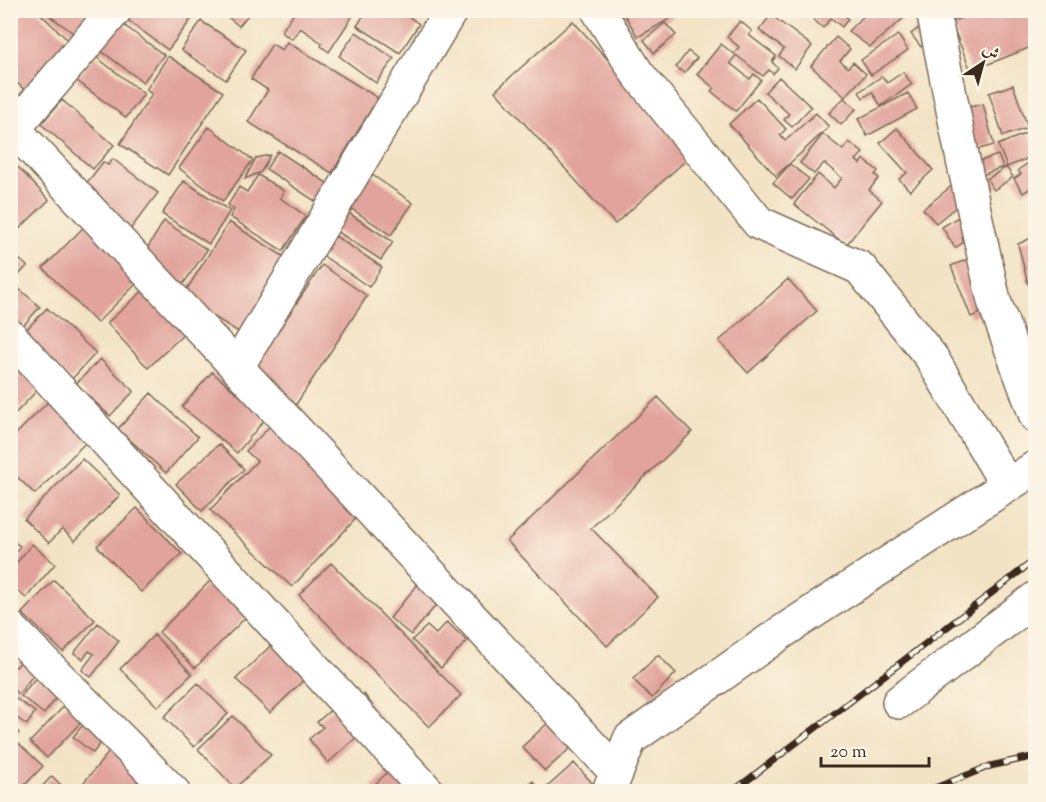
<svg xmlns="http://www.w3.org/2000/svg" width="1046" height="802" viewBox="0 0 1046 802" font-family="'Sorts Mill Goudy',Amiri,serif">
<rect width="100%" height="100%" fill="#fcf5e5"/>
<filter id="ink" filterUnits="userSpaceOnUse"><feTurbulence type="fractalNoise" baseFrequency=".0167" numOctaves="2"/><feDisplacementMap in="SourceGraphic" scale="12" xChannelSelector="R" yChannelSelector="G"/><feConvolveMatrix kernelMatrix="1 2 1 2 8 2 1 2 1" color-interpolation-filters="sRGB"/></filter>
<filter id="wash" filterUnits="userSpaceOnUse"><feTurbulence type="fractalNoise" baseFrequency=".008" numOctaves="4" result="noise"/><feDisplacementMap in="SourceGraphic" scale="24" xChannelSelector="R" yChannelSelector="G"/><feGaussianBlur stdDeviation="1.35" result="paint"/><feColorMatrix in="noise" values="0 0 0 0 0 0 0 0 0 0 0 0 0 0 0 0 0 1.4 0 .05"/><feComposite in="paint" operator="in"/></filter>
<g filter="url(#wash)">
<rect width="100%" height="100%" fill="#f3e3c5"/>
<g id="blocks">
<!-- building -->
<path fill="#e1a39b" d="M 10,10 L 36,10 L 70,42 L 25,90 L 10,77 Z
M 48,10 L 95,10 L 76,35 L 46,13 Z
M 130,10 L 185,10 L 193,17 L 168,50 L 125,18 Z
M 219,10 L 252,10 L 239,26 Z
M 296,10 L 342,10 L 352,17 L 329,52 L 321,46 L 322,43 L 300,28 L 292,39 L 281,32 Z
M 367,10 L 399,10 L 419,24 L 400,53 L 357,26 Z
M 630,10 L 669,10 L 673,17 L 638,37 L 624,14 Z
M 676,10 L 688,10 L 679,16 Z
M 808,10 L 842,10 L 840,12 L 848,19 L 842,27 L 831,18 L 823,28 L 813,19 L 815,16 Z
M 878,10 L 913,10 L 870,47 L 848,31 L 867,13 L 871,17 Z
M 981,10 L 1036,10 L 1036,45 L 971,71 L 951,22 Z
M 771,15 L 812,46 L 795,69 L 779,56 L 784,49 L 759,30 Z
M 934,16 L 944,29 L 921,47 L 911,34 Z
M 201,21 L 246,50 L 226,80 L 181,50 Z
M 573,21 L 693,154 L 615,224 L 495,91 Z
M 740,21 L 752,31 L 749,35 L 776,56 L 772,62 L 778,68 L 773,74 L 769,70 L 763,76 L 736,55 L 730,63 L 750,79 L 754,74 L 761,80 L 736,111 L 711,91 L 714,88 L 697,74 L 721,44 L 734,54 L 739,47 L 727,37 Z
M 121,23 L 164,55 L 143,82 L 100,50 Z
M 665,23 L 676,35 L 654,53 L 644,40 Z
M 356,32 L 394,59 L 376,83 L 339,56 Z
M 898,35 L 908,50 L 871,75 L 861,60 Z
M 836,37 L 850,49 L 840,61 L 848,68 L 853,62 L 866,74 L 845,97 L 811,66 Z
M 287,42 L 378,98 L 332,173 L 248,122 L 268,90 L 251,79 L 272,44 L 282,50 Z
M 688,51 L 697,58 L 684,73 L 676,67 Z
M 95,56 L 144,94 L 126,118 L 76,80 Z
M 168,56 L 223,92 L 168,175 L 120,144 L 152,94 L 146,90 Z
M 903,72 L 912,84 L 881,106 L 872,92 L 863,98 L 859,92 L 882,76 L 887,83 Z
M 779,77 L 811,107 L 792,127 L 784,120 L 789,114 L 765,92 Z
M 1013,85 L 1028,128 L 1003,136 L 989,93 Z
M 908,93 L 917,109 L 867,136 L 858,119 Z
M 757,98 L 786,129 L 780,135 L 785,141 L 816,113 L 829,127 L 776,176 L 729,124 Z
M 844,98 L 856,109 L 841,125 L 829,113 Z
M 62,100 L 114,145 L 93,169 L 41,124 Z
M 983,104 L 994,145 L 972,151 L 961,109 Z
M 209,127 L 253,160 L 223,201 L 179,168 Z
M 897,128 L 933,170 L 910,191 L 899,179 L 907,173 L 880,143 Z
M 1029,132 L 1036,147 L 1036,155 L 1007,167 L 998,145 Z
M 823,134 L 843,150 L 849,142 L 863,153 L 856,160 L 860,164 L 863,159 L 878,171 L 875,175 L 879,178 L 869,190 L 882,201 L 846,245 L 794,204 L 818,174 L 834,188 L 842,178 L 824,163 L 814,174 L 800,163 Z
M 278,151 L 330,185 L 318,203 L 266,169 Z
M 270,155 L 261,172 L 245,179 L 256,158 Z
M 998,155 L 1003,167 L 982,175 L 977,162 Z
M 113,159 L 158,193 L 129,231 L 79,193 L 103,162 L 108,165 Z
M 1033,160 L 1036,164 L 1036,185 L 1023,193 L 1014,179 L 1021,174 L 1018,170 Z
M 790,164 L 809,179 L 792,199 L 773,183 Z
M 16,165 L 49,200 L 12,236 L 10,170 Z
M 1006,167 L 1013,177 L 994,190 L 987,179 Z
M 365,170 L 413,203 L 391,235 L 343,203 Z
M 258,175 L 284,191 L 280,198 L 306,216 L 283,251 L 230,217 L 234,210 L 228,205 L 239,187 L 247,192 Z
M 184,181 L 230,211 L 209,244 L 162,214 Z
M 954,184 L 966,199 L 936,223 L 923,209 Z
M 971,209 L 983,229 L 955,248 L 942,227 Z
M 344,210 L 393,242 L 381,260 L 332,228 Z
M 164,221 L 207,250 L 179,290 L 140,260 Z
M 229,222 L 286,258 L 240,333 L 182,297 Z
M 87,224 L 142,278 L 97,323 L 43,268 Z
M 335,236 L 382,267 L 369,287 L 322,255 Z
M 1036,236 L 1036,278 L 1028,284 L 1018,244 Z
M 993,249 L 1010,301 L 971,317 L 951,266 Z
M 10,251 L 27,266 L 10,285 Z
M 322,265 L 367,296 L 295,406 L 249,375 Z
M 788,279 L 817,311 L 748,373 L 719,341 Z
M 17,287 L 40,307 L 21,328 L 10,318 L 10,294 Z
M 146,288 L 186,332 L 148,368 L 107,323 Z
M 47,308 L 96,353 L 71,380 L 22,334 Z
M 10,355 L 42,385 L 10,419 Z
M 100,359 L 134,391 L 110,416 L 76,384 Z
M 212,372 L 266,418 L 237,453 L 182,407 Z
M 151,393 L 198,437 L 166,473 L 118,429 Z
M 658,397 L 692,432 L 591,528 L 658,597 L 607,646 L 507,541 Z
M 50,400 L 89,439 L 35,494 L 10,470 L 10,440 Z
M 271,425 L 363,511 L 292,587 L 210,510 L 257,461 L 246,451 Z
M 219,444 L 244,469 L 202,511 L 176,484 Z
M 82,459 L 120,495 L 75,541 L 62,529 L 49,543 L 24,519 Z
M 137,508 L 182,554 L 141,592 L 97,546 Z
M 10,539 L 20,546 L 10,559 Z
M 32,544 L 55,564 L 26,598 L 10,585 L 10,571 Z
M 331,563 L 461,695 L 429,727 L 299,595 Z
M 426,574 L 437,604 L 411,635 L 390,618 Z
M 212,579 L 248,615 L 195,668 L 159,632 Z
M 54,580 L 95,620 L 63,652 L 22,613 Z
M 447,622 L 467,641 L 441,668 L 412,640 L 427,626 L 436,634 Z
M 98,623 L 119,641 L 91,677 L 82,670 L 94,654 L 89,651 L 83,659 L 74,653 Z
M 288,629 L 321,663 L 270,713 L 236,679 Z
M 154,635 L 192,674 L 158,707 L 120,669 Z
M 658,655 L 676,673 L 652,698 L 633,679 Z
M 23,659 L 37,670 L 19,694 L 13,690 L 10,693 L 10,670 L 14,666 L 16,667 Z
M 41,671 L 64,688 L 44,714 L 21,696 Z
M 198,683 L 228,714 L 194,747 L 164,717 Z
M 364,694 L 380,716 L 328,763 L 309,739 L 323,727 L 317,722 L 332,709 L 338,713 Z
M 12,696 L 35,712 L 27,725 L 10,713 L 10,698 Z
M 67,703 L 84,719 L 47,758 L 30,742 Z
M 233,716 L 271,755 L 235,788 L 198,749 Z
M 553,718 L 576,743 L 545,771 L 522,747 Z
M 88,719 L 107,735 L 93,753 L 73,737 Z
M 10,723 L 19,733 L 10,741 Z
M 18,743 L 43,766 L 22,788 L 10,777 L 10,751 Z
M 114,746 L 145,772 L 129,792 L 84,792 L 80,787 Z
M 574,763 L 595,786 L 589,792 L 545,792 L 544,790 Z
M 395,765 L 412,783 L 404,792 L 367,792 Z
M 52,776 L 68,792 L 37,792 Z
M 145,777 L 152,782 L 145,792 L 139,792 L 136,789 Z
M 533,781 L 540,792 L 518,792 Z"/>
</g>
</g>
<g filter="url(#ink)">
<use href="#blocks" fill-opacity="0" stroke="#7b6b58" stroke-width="1.5"/>
<g fill="none" stroke-linecap="round" stroke-linejoin="round">
<defs>
<path id="minor" d="M 598,10 L 637,73 L 759,223 L 860,268 L 931,357 L 1007,485
M 933,10 L 963,160 L 994,301 L 1036,416
M 10,125 L 616,772
M 10,133 L 115,10
M 10,336 L 428,792
M 237,367 L 451,10
M 10,628 L 173,792
M 899,702 L 1036,598
M 609,791 L 630,739 L 782,632 L 1036,467"/>
</defs>
<!-- minor casing -->
<use href="#minor" stroke="#7b6b58" stroke-width="36"/>
<!-- minor -->
<use href="#minor" stroke="#fff" stroke-width="33"/>
<defs>
<path id="rail" d="M 732,792 L 1036,559
M 925,792 L 990,766 L 1036,756"/>
</defs>
<!-- rail casing -->
<use href="#rail" stroke="#3b2a1e" stroke-width="7"/>
<!-- rail -->
<use href="#rail" stroke="#fcf5e5" stroke-width="4.5" stroke-dasharray="14" stroke-linecap="butt"/>
</g>
</g>
<!-- margin -->
<rect width="1046" height="802" fill="none" stroke="#fcf5e5" stroke-width="36"/>
<!-- north arrow -->
<g transform="translate(983 63) rotate(36)" stroke="#fcf5e5" stroke-width="4.5" paint-order="stroke">
<path d="M0-4.5L10 22L0 15L-10 22Z" fill="#3b2a1e"/>
<text y="-9" font-size="16" font-weight="bold" text-anchor="middle" fill="#3b2a1e">ش</text>
</g>
<!-- scale -->
<path d="M821 757v9h108v-9" fill="none" stroke="#3b2a1e" stroke-width="3"/>
<text x="830" y="757" font-size="18" fill="#3b2a1e" stroke="#fcf5e5" stroke-width="4.5" paint-order="stroke">20 m</text>
</svg>
